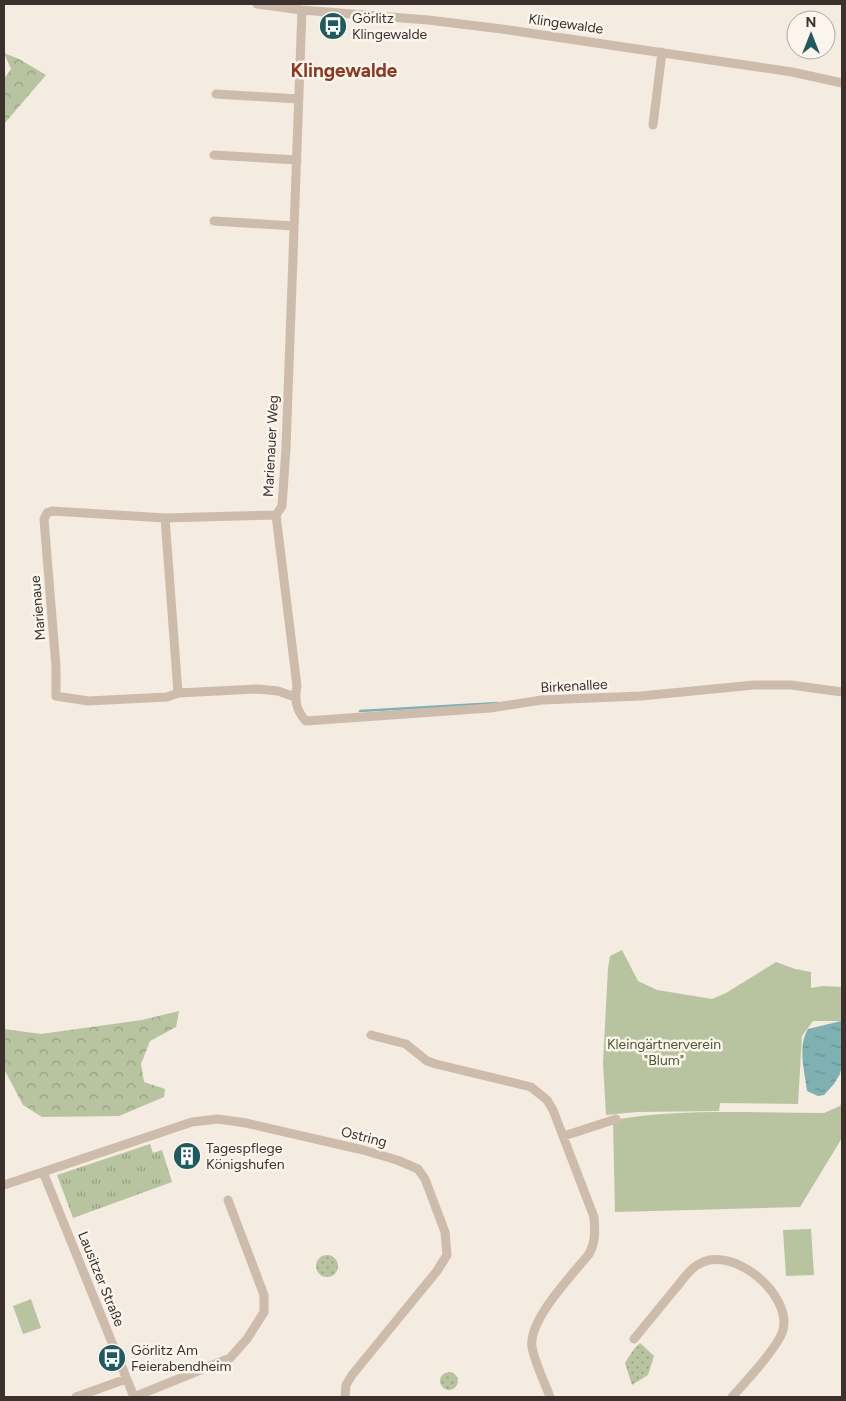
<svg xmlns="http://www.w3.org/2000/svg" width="846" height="1401" viewBox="0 0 846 1401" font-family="Figtree,sans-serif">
<defs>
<pattern id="grass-tufts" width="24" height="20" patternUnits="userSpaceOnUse" patternTransform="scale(1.25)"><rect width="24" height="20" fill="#b8c4a0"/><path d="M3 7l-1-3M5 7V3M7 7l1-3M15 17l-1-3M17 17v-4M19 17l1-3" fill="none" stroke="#97a083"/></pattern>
<pattern id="forest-crowns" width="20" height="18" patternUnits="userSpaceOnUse" patternTransform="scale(1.25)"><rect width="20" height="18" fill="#b8c4a0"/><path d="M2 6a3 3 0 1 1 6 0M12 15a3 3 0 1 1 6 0" fill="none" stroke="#97a083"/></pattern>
<pattern id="park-dots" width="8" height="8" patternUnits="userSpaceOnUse" patternTransform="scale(1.25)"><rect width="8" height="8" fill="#b8c4a0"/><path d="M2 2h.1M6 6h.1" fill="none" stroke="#97a083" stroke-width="1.8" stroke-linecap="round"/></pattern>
<pattern id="water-ripples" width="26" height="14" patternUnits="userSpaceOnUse" patternTransform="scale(1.25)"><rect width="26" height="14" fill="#7fb0b2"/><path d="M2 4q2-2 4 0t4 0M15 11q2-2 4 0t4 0" fill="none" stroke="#699091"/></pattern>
</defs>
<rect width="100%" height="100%" fill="#f4ebe1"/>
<!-- grass -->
<path fill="url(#grass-tufts)" d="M 150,1144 L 153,1153 L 162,1150 L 172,1182 L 73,1218 L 57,1175 Z"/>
<!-- forest -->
<path fill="url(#forest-crowns)" d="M 4,53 L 19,59 L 46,75 L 4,124 L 4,79 L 11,69 Z
M 179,1011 L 176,1027 L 150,1041 L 141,1064 L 144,1082 L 165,1089 L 164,1097 L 119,1116 L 42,1117 L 23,1105 L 4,1069 L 4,1029 L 41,1034 L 142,1020 Z"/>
<!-- park -->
<path fill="url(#park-dots)" d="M316 1266a11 11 0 1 1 22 0a11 11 0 1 1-22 0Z
M 640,1343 L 654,1356 L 648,1375 L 632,1385 L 625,1363 L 634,1349 Z
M440 1381a9 9 0 1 1 18 0a9 9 0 1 1-18 0Z"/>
<!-- garden -->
<path fill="#b8c4a0" d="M 622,950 L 638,981 L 657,990 L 712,999 L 726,993 L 776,962 L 795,969 L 811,972 L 811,988 L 822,986 L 842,987 L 842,1021 L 813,1021 L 802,1036 L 798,1104 L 720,1103 L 719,1111 L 637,1112 L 606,1115 L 603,1063 L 608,968 L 610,956 Z
M 842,1100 L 842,1138 L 800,1207 L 615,1212 L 613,1120 C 682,1108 754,1113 824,1113 L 840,1106 Z
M 811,1229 L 814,1275 L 786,1276 L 783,1230 Z
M 31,1299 L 41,1328 L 23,1334 L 13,1306 Z"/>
<!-- water -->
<path fill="url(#water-ripples)" d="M 841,1021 L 842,1064 L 840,1074 L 834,1084 L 824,1095 L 818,1096 L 807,1091 C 805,1072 797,1047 808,1029 Z"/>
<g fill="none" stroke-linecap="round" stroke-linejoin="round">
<!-- stream -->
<path stroke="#7fb0b2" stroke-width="2.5" d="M 360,711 L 498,703"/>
<!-- street -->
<path stroke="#cdbbac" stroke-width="9" d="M 257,4 L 302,10 L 428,20 L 502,29 L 792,72 L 842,83
M 302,10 L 286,448 L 282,506 L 276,515 L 297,686 C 294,699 296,711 306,721 L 490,708 L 542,700 L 641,696 L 754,685 L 791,685 L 842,692
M 216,94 L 299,99
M 653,125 L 662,52
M 214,155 L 297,160
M 214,221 L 294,226
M 276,515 L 165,518 L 52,511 L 47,513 L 44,519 L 56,667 L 56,696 L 88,701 L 167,697 L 178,693 L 258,689 L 278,691 L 295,697
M 165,518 L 178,693
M 371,1035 L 406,1044 L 427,1061 L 436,1064 L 531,1087 L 547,1100 L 553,1110 L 594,1217 C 595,1231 596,1241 589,1254 C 573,1274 528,1320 532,1347 C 535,1363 544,1381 550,1397
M 564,1136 L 616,1119
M 43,1172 L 134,1397
M 4,1185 L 192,1122 L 218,1119 L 246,1123 L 363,1150 L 397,1160 L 418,1169 L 425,1179 L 445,1232 L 447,1255 L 437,1271 L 352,1375 L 346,1385 L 345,1397
M 634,1339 C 648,1322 661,1306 675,1289 C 682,1281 689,1269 699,1264 C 732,1244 792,1294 783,1330 C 779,1346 744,1384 732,1397
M 76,1397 L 126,1379
M 134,1397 L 230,1358 L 247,1339 L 264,1312 L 264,1295 L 228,1200"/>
</g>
<!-- icons -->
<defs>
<symbol id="bus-disc" viewBox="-11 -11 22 22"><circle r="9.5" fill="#1f5a5e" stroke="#fbf5ee"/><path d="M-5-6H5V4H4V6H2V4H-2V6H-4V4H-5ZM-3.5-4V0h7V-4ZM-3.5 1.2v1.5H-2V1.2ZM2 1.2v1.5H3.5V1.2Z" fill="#fff"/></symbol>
<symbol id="building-disc" viewBox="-11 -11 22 22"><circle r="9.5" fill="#1f5a5e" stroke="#fbf5ee"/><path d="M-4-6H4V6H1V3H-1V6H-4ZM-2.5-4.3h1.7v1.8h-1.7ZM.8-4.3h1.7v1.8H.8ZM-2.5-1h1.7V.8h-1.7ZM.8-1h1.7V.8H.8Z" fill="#fff"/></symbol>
</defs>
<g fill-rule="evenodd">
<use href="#bus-disc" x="317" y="10" width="32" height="32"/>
<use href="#building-disc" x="171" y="1140" width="32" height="32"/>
<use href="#bus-disc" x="96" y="1342" width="32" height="32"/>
</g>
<g text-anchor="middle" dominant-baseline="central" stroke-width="5" stroke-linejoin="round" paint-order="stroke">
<!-- poi labels -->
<g font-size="14" fill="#3b302b" stroke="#fbf5ee" text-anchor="start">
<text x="352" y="18">Görlitz<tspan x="352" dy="16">Klingewalde</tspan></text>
<text x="206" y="1148">Tagespflege<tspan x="206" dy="16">Königshufen</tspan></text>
<text x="131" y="1350">Görlitz Am<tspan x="131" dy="16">Feierabendheim</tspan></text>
</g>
<!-- street labels -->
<g font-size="14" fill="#3b302b" stroke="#fbf5ee">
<text transform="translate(566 24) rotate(8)">Klingewalde</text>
<text transform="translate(271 446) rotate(-87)">Marienauer Weg</text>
<text transform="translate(38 608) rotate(-95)">Marienaue</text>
<text transform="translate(574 686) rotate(-3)">Birkenallee</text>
<text transform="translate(364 1137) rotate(14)">Ostring</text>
<text transform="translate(101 1279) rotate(68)">Lausitzer Straße</text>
</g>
<!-- park labels -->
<g font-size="14" fill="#4a5a2e" stroke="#fbf5ee">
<text x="664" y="1044">Kleingärtnerverein<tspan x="664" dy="16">"Blum"</tspan></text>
</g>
<!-- district labels -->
<g font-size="19" font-weight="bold" fill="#8c3b22" stroke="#fbf5ee">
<text x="344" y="70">Klingewalde</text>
</g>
</g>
<!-- border -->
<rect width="846" height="1401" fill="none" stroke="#3b302b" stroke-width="10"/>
<!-- north arrow -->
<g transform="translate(811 35)"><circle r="24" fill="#fbf5ee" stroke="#aea6a0"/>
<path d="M0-4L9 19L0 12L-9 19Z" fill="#1f5a5e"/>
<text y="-8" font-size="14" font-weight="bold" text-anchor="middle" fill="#3b302b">N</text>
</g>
</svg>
